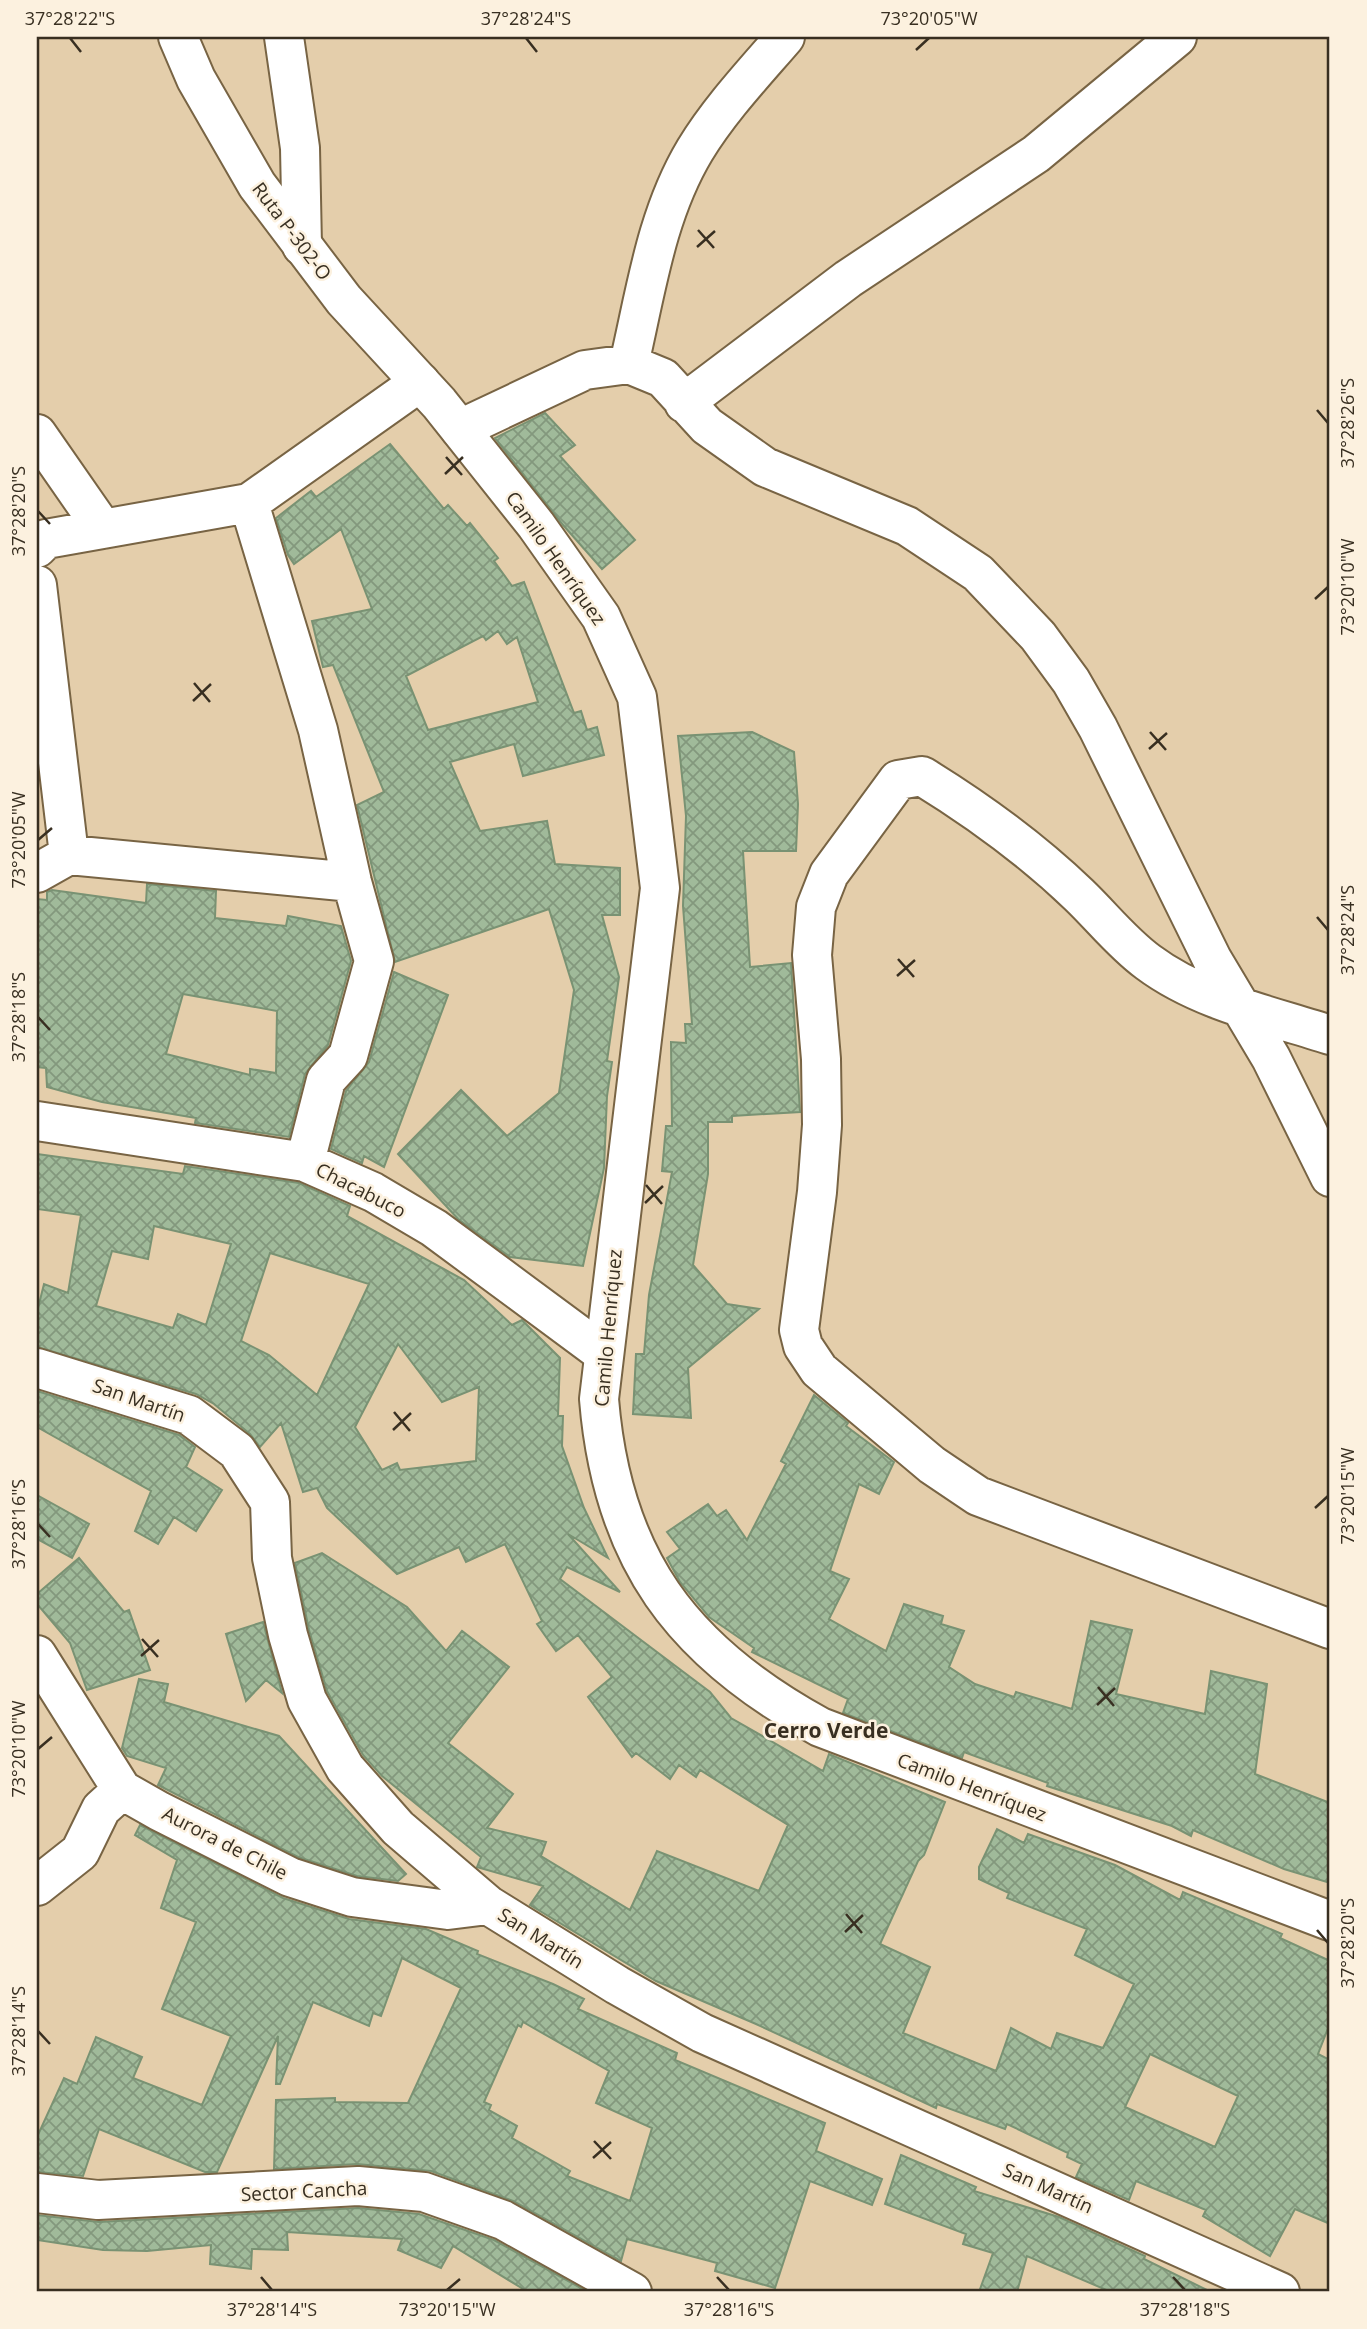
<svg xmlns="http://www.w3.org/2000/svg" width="1367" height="2329" viewBox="0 0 1367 2329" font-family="'Open Sans',sans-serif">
<defs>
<pattern id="building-cross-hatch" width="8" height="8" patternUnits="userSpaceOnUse" patternTransform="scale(1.75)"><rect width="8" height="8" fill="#a0ba9a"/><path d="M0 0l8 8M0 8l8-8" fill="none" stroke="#83987d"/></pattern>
</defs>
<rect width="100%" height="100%" fill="#e4ceab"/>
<!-- building -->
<path fill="url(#building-cross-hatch)" stroke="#799273" stroke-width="2" fill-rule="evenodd" d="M 545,413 L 575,445 L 560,456 L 635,540 L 602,569 L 563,525 L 495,438 Z
M 390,444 L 444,509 L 448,505 L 467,526 L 470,523 L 498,558 L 494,561 L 512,586 L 524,582 L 574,713 L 581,711 L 587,730 L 597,727 L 604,755 L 523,776 L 514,744 L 450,762 L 480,831 L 547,821 L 555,864 L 620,868 L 620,915 L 602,915 L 619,977 L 607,1061 L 612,1062 L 607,1096 L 604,1168 L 583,1266 L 510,1257 L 458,1219 L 398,1154 L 461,1090 L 507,1136 L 559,1093 L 574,990 L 549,909 L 395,962 L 357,805 L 384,792 L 333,665 L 323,667 L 312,621 L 372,609 L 341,529 L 294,564 L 288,555 L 276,518 L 311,491 L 316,497 ZM 498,631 L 507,644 L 517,637 L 538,702 L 428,730 L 406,676 L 483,636 L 486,640 Z
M 752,732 L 794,752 L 798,804 L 796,851 L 743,851 L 750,967 L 791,963 L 800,1112 L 732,1116 L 732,1122 L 708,1122 L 708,1174 L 693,1265 L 727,1304 L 759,1309 L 688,1368 L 691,1418 L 633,1414 L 636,1354 L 644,1354 L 649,1295 L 672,1172 L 662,1171 L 666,1126 L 672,1126 L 671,1042 L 686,1043 L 685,1024 L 692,1024 L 683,906 L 686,816 L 678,736 Z
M 147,884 L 216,891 L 215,918 L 286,926 L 288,916 L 341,926 L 351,961 L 328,1045 L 305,1074 L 289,1137 L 195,1123 L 196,1118 L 102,1102 L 47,1087 L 46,1068 L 37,1067 L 37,899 L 47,900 L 47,892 L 52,890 L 146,903 ZM 183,994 L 277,1011 L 276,1073 L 250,1069 L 250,1075 L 166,1054 Z
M 394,972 L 448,995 L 384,1167 L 364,1156 L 362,1163 L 331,1149 L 346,1091 L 369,1062 Z
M 37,1154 L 183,1174 L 185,1166 L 299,1183 L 350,1206 L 347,1216 L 464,1280 L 512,1325 L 522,1320 L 560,1358 L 558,1416 L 563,1416 L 562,1446 L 584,1508 L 608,1558 L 568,1534 L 620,1592 L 567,1567 L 560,1579 L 710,1692 L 731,1718 L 823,1771 L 829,1754 L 945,1802 L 924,1855 L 918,1861 L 880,1944 L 930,1967 L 903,2033 L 996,2071 L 1011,2028 L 1051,2049 L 1057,2033 L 1103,2048 L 1134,1984 L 1075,1955 L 1087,1929 L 1007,1898 L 1009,1893 L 979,1879 L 979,1867 L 997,1829 L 1024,1843 L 1028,1834 L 1115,1865 L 1180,1900 L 1183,1892 L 1282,1934 L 1280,1938 L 1330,1961 L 1330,2023 L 1318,2054 L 1330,2060 L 1330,2224 L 1295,2209 L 1270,2256 L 1203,2216 L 1206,2210 L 1136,2181 L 1129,2200 L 1076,2177 L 1082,2164 L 1067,2157 L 1068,2153 L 1007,2124 L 1005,2129 L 937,2104 L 936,2108 L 756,2024 L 656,1981 L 530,1905 L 543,1886 L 477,1867 L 481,1857 L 382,1776 L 363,1755 L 327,1691 L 309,1630 L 295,1563 L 322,1553 L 407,1607 L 446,1651 L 462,1631 L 509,1667 L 448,1743 L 513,1794 L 487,1828 L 546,1842 L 541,1856 L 630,1910 L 657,1851 L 759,1891 L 788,1825 L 700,1770 L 696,1777 L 679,1765 L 670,1779 L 636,1753 L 632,1757 L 588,1697 L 612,1677 L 578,1635 L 556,1651 L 537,1624 L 542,1621 L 505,1544 L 466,1562 L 459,1547 L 397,1574 L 327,1508 L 317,1488 L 303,1492 L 281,1423 L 260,1447 L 250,1434 L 214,1404 L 196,1394 L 37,1347 L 37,1312 L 44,1284 L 68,1293 L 81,1215 L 37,1209 ZM 154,1226 L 231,1244 L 206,1325 L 178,1314 L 173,1328 L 96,1306 L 112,1251 L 148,1259 ZM 270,1253 L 369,1284 L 317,1395 L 269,1355 L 241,1341 ZM 398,1344 L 442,1402 L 479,1387 L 476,1461 L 400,1470 L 397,1463 L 382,1470 L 355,1427 ZM 1150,2054 L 1238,2096 L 1215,2147 L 1125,2107 Z
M 37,1391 L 179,1435 L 195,1447 L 186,1467 L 222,1490 L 196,1531 L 174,1517 L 158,1544 L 135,1531 L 151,1491 L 37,1427 Z
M 814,1395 L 848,1423 L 846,1426 L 894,1462 L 879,1494 L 859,1484 L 830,1571 L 849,1579 L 829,1619 L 886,1651 L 904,1604 L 943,1616 L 941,1624 L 964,1631 L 949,1667 L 975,1684 L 1014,1697 L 1016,1692 L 1072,1709 L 1091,1621 L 1132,1630 L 1116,1694 L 1205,1714 L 1211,1671 L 1267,1684 L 1255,1774 L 1330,1803 L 1330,1883 L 1284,1869 L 1193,1830 L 1191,1836 L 1172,1826 L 1047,1786 L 1048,1783 L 964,1752 L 962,1758 L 843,1713 L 848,1699 L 752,1652 L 754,1648 L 709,1617 L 680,1582 L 667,1558 L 680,1549 L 667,1532 L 708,1504 L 717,1516 L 726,1510 L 747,1540 L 786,1464 L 781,1461 Z
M 37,1495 L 89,1524 L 72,1558 L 37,1539 Z
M 79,1558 L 124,1612 L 129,1610 L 150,1670 L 87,1690 L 70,1643 L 37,1604 L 37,1594 Z
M 263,1622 L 282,1693 L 266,1680 L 246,1701 L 226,1634 Z
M 139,1679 L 168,1684 L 164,1702 L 279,1736 L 406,1874 L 398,1881 L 357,1876 L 298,1857 L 158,1785 L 166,1768 L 127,1756 L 122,1748 Z
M 140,1825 L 283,1898 L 349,1919 L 426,1929 L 478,1951 L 477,1954 L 553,1984 L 584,1999 L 578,2009 L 677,2053 L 675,2060 L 825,2123 L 816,2151 L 882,2179 L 872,2205 L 810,2181 L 775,2288 L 715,2271 L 717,2263 L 627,2239 L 621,2261 L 513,2201 L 431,2171 L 357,2164 L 274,2169 L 276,2100 L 335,2098 L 335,2102 L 408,2103 L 461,1988 L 402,1958 L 381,2016 L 373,2013 L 369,2026 L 313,2002 L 280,2084 L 276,2084 L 278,2036 L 217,2172 L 205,2172 L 99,2129 L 83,2176 L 37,2172 L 37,2137 L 64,2078 L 77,2084 L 96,2037 L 142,2057 L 133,2078 L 202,2105 L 231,2036 L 162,2009 L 196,1922 L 161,1908 L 177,1860 L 135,1835 ZM 523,2022 L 609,2071 L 596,2103 L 652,2128 L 630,2201 L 567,2176 L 570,2171 L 512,2138 L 517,2126 L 489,2110 L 491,2105 L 484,2102 L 518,2025 L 521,2027 Z
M 901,2155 L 976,2187 L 974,2191 L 1059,2217 L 1145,2256 L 1144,2259 L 1211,2292 L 1111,2292 L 1027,2256 L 1017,2292 L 979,2292 L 993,2253 L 963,2244 L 966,2234 L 885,2204 Z
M 358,2208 L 419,2214 L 494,2240 L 588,2292 L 528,2292 L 453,2246 L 441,2268 L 398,2250 L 402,2239 L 287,2232 L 288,2250 L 252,2249 L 251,2269 L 210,2264 L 211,2245 L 147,2251 L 103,2250 L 37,2240 L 37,2215 L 99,2222 Z"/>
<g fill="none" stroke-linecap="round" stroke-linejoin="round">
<defs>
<path id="minor" d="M 284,37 L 300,148 L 302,246
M 629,364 C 646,291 656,215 695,150 C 720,109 754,73 785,37
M 684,403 L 848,279 L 1036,154 L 1177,37
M 460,429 L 585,370 L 629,364 L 663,378 L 707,426 L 765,467 L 907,526 L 978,573 L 1038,636 L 1071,681 L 1098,728 L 1212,959 L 1271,1058 L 1330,1177
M 37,434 L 103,529
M 249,503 L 318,730 L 352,882 L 374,961 L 348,1056 L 326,1080 L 305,1162
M 37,548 L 46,539 L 249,503 L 420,382
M 37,585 L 69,855
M 37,873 L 69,855 L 352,882
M 1330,1035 C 1269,1015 1200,1001 1148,962 C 1122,943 1102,917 1079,895 C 1031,849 979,811 922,776 L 898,780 L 829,874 L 816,907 L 812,955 L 821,1059 L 822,1125 L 817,1192 L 799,1330 L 803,1346 L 819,1370 L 932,1465 L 978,1496 L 1330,1629
M 37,1121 L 305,1162 L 373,1192 L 434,1228 L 603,1353
M 37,1368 L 189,1415 L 237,1451 L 270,1502 L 272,1558 L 288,1635 L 307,1700 L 345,1768 L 398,1828 L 488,1905 L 617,1985 L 702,2033 L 1280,2292
M 37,1655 L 122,1790 L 159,1811 L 290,1877 L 352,1897 L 448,1910 L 488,1905
M 37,1886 L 80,1852 L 101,1809 L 122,1790
M 37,2193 L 98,2200 L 358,2186 L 424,2192 L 503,2220 L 632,2292"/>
<path id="tertiary" d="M 178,37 L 196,79 L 257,185 L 344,300 L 439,403 L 536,525 L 601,617 L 637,697 L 660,888 L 599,1399 C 612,1558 681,1651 820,1727 L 1330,1921"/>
</defs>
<!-- minor casing -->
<use href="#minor" stroke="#786444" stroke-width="42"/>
<!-- tertiary casing -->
<use href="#tertiary" stroke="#786444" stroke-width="42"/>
<!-- minor -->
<use href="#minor" stroke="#fff" stroke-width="38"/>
<!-- tertiary -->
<use href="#tertiary" stroke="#fff" stroke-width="38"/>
</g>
<!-- ticks -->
<path fill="none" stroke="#382f21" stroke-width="2.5" d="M 70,38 L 81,52M 526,38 L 537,52M 916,50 L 929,38M 698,230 L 714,248M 697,247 L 715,231M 1317,410 L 1328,423M 446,457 L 462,475M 445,474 L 463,457M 38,511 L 50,524M 1315,599 L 1328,587M 194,683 L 210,702M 193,701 L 211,684M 1150,732 L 1166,750M 1149,749 L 1167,733M 38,840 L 52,828M 1317,917 L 1328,930M 898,959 L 914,977M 897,976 L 915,960M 38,1017 L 50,1030M 646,1185 L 662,1204M 645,1203 L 663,1186M 394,1412 L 410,1431M 393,1430 L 411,1413M 1315,1508 L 1328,1496M 38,1524 L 50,1537M 142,1639 L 158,1657M 141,1656 L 159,1640M 1098,1687 L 1114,1706M 1097,1705 L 1115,1688M 38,1749 L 52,1737M 846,1914 L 862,1933M 1317,1930 L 1328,1943M 845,1932 L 863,1915M 38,2031 L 50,2044M 594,2141 L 611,2159M 593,2158 L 611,2142M 261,2277 L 272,2290M 717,2277 L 729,2290M 1173,2277 L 1185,2290M 447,2290 L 460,2279"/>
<g text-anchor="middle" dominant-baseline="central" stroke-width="5" stroke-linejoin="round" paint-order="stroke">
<!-- street labels -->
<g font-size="19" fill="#382f21" stroke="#fcf1df">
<text transform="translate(292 231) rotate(53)">Ruta P-302-O</text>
<text transform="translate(556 558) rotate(55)">Camilo Henríquez</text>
<text transform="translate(361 1190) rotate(27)">Chacabuco</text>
<text transform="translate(608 1328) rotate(-85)">Camilo Henríquez</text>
<text transform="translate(139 1400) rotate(19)">San Martín</text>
<text transform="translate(972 1787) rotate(21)">Camilo Henríquez</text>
<text transform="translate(225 1843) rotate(27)">Aurora de Chile</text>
<text transform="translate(541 1938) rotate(32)">San Martín</text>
<text transform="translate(1048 2188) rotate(24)">San Martín</text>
<text transform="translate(304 2191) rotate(-3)">Sector Cancha</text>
</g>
<!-- neighbourhood labels -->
<g font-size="21" font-weight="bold" fill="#382f21" stroke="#fcf1df">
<text x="826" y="1730">Cerro Verde</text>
</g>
</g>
<!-- border -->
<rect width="1367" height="2329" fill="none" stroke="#fcf1df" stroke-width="77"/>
<rect x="38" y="38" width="1290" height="2252" fill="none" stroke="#382f21" stroke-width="2.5"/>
<g font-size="18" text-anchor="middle" fill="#382f21">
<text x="70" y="25">37°28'22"S</text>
<text x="526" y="25">37°28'24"S</text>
<text x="929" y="25">73°20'05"W</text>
<text transform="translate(1348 423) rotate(-90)" y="6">37°28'26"S</text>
<text transform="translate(19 511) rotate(-90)" y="6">37°28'20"S</text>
<text transform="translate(1348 587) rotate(-90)" y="6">73°20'10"W</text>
<text transform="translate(19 840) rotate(-90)" y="6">73°20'05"W</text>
<text transform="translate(1348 930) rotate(-90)" y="6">37°28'24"S</text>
<text transform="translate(19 1017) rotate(-90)" y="6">37°28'18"S</text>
<text transform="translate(1348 1496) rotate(-90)" y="6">73°20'15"W</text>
<text transform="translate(19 1524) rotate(-90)" y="6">37°28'16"S</text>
<text transform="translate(19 1749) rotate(-90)" y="6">73°20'10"W</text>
<text transform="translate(1348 1943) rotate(-90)" y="6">37°28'20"S</text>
<text transform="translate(19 2031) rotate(-90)" y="6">37°28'14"S</text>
<text x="272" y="2316">37°28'14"S</text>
<text x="447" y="2316">73°20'15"W</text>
<text x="729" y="2316">37°28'16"S</text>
<text x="1185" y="2316">37°28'18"S</text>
</g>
</svg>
